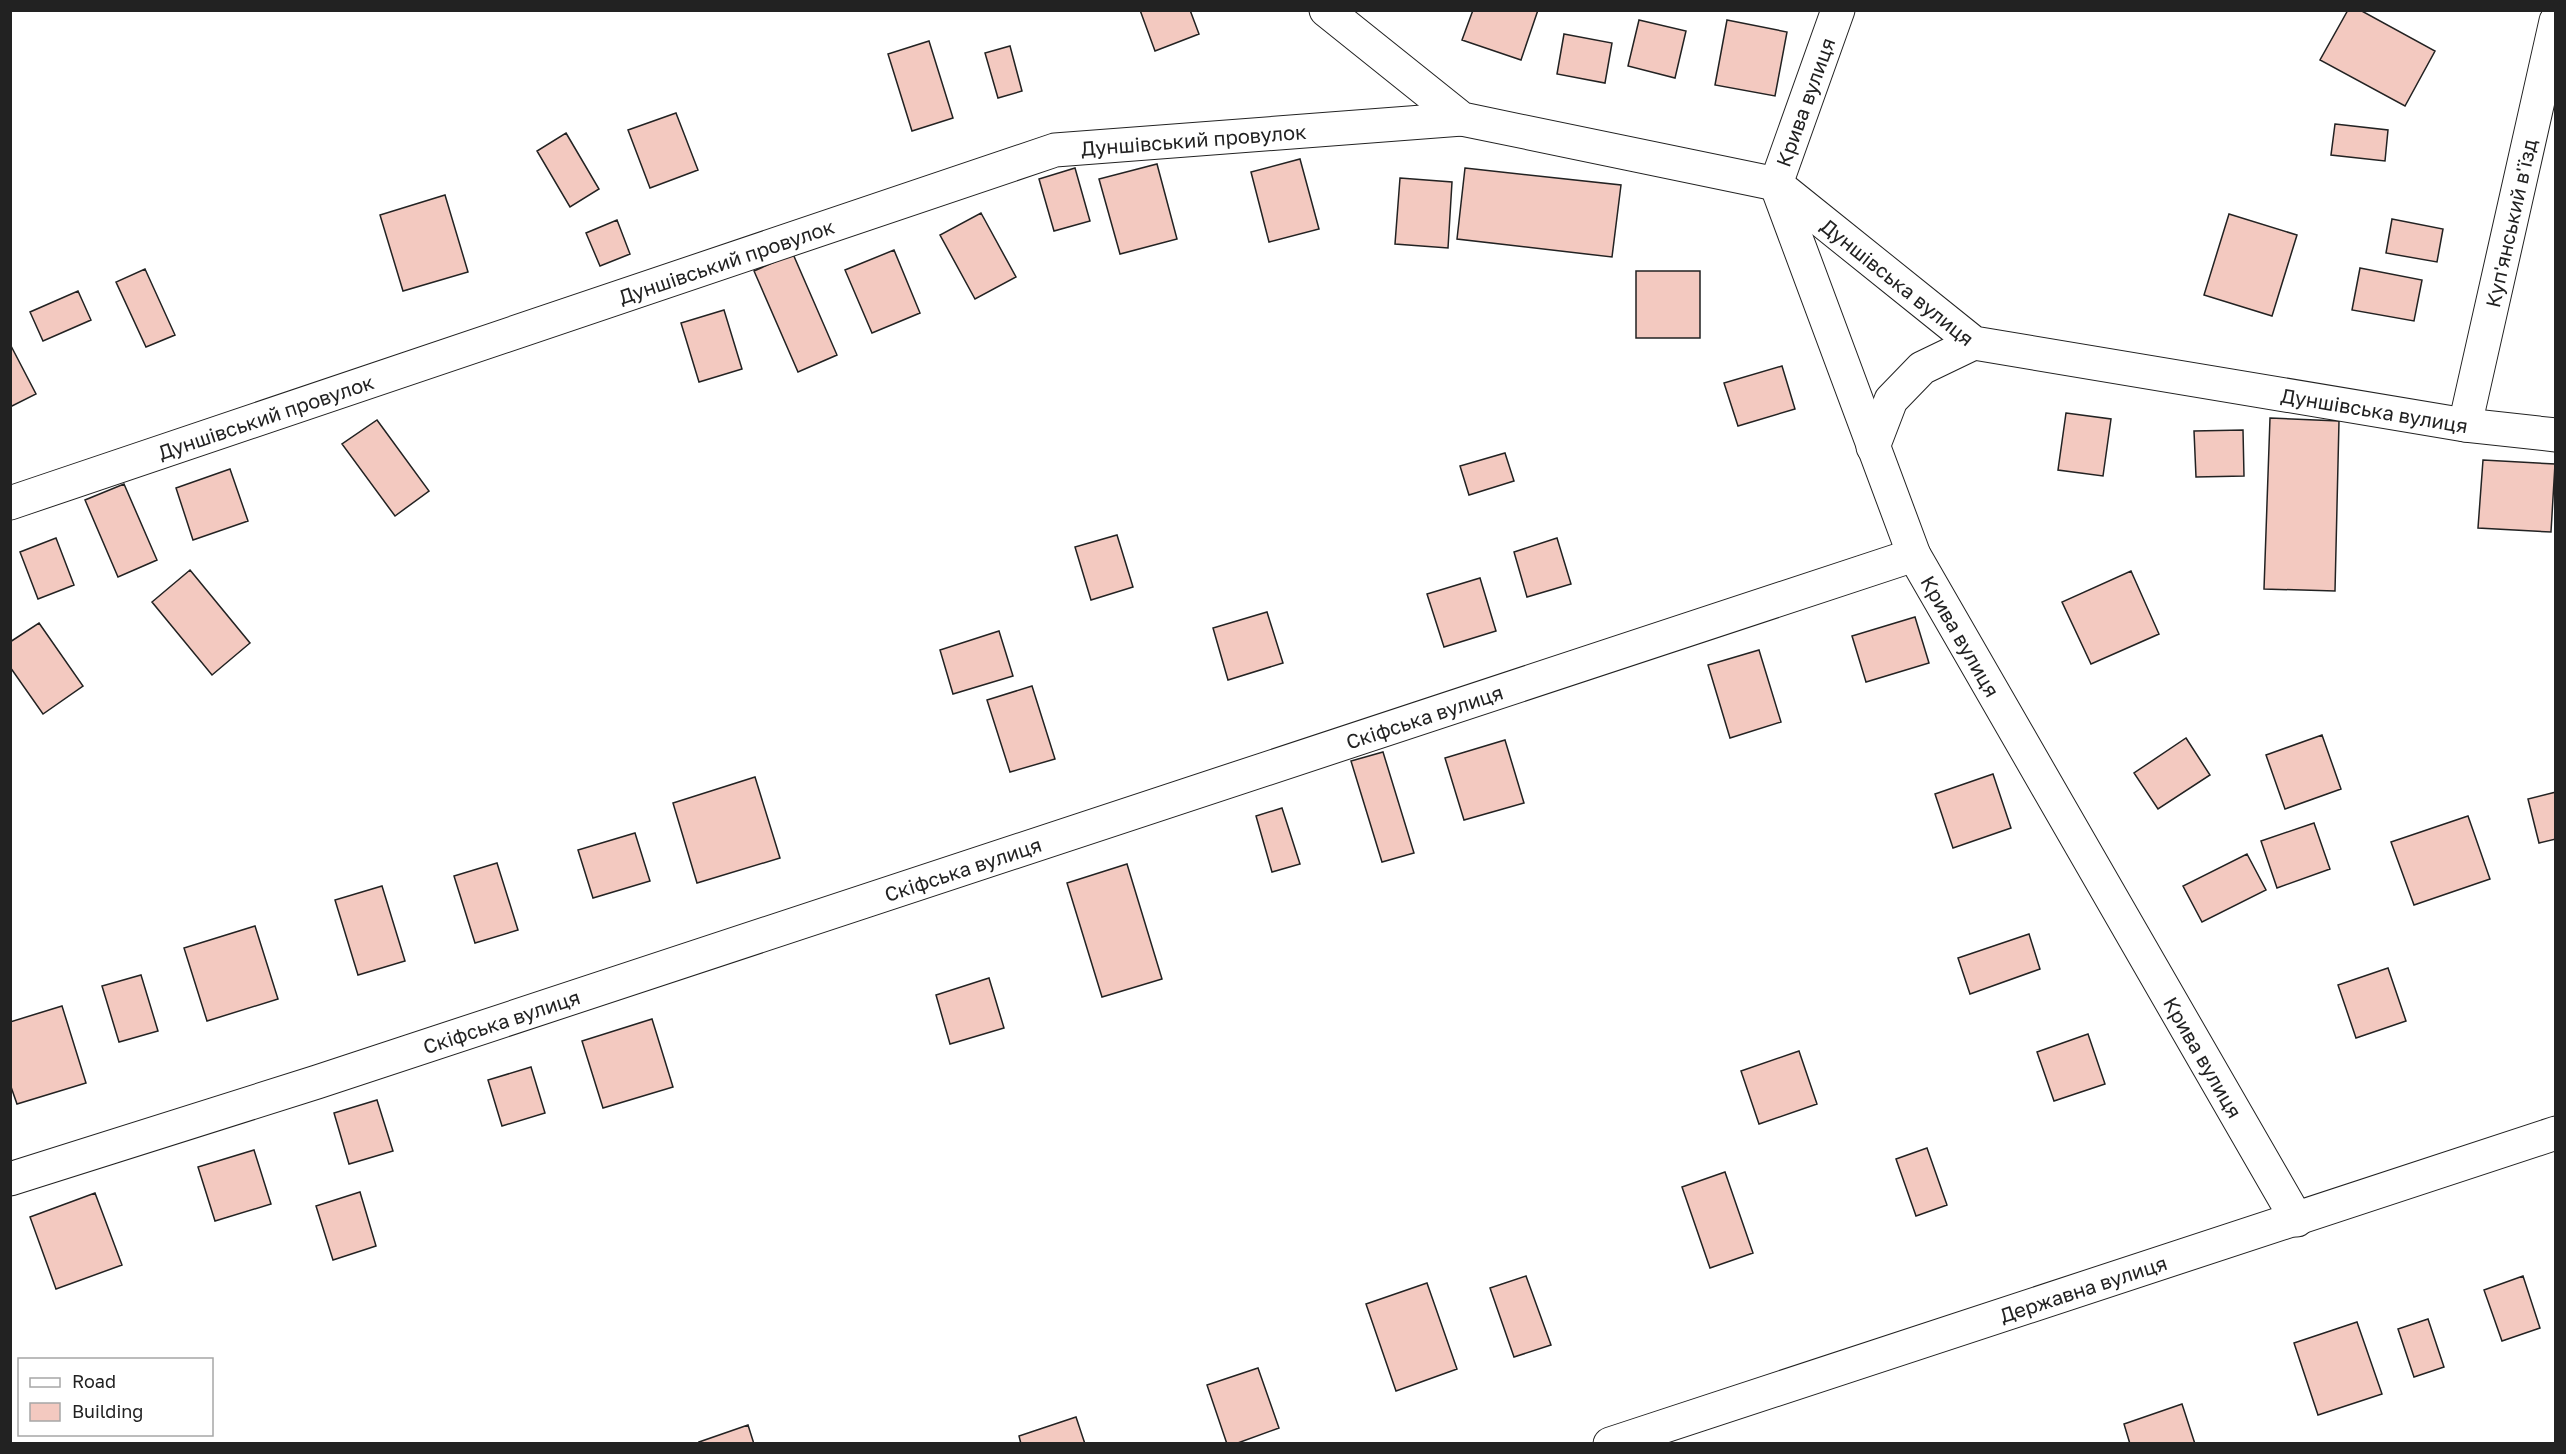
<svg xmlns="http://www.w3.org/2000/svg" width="2566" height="1454" viewBox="0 0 2566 1454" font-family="'Golos Text',sans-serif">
<rect width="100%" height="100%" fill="#fff"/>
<!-- building -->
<path fill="#f3c9c0" stroke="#222" stroke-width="1.5" d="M 1140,10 L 1190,10 L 1199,34 L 1155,51 Z
M 1473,10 L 1538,10 L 1521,60 L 1462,40 Z
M 2348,10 L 2360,10 L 2435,51 L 2405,106 L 2320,60 Z
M 1639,20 L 1686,31 L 1675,78 L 1628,66 Z
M 1727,20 L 1787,32 L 1775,96 L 1715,85 Z
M 1564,34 L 1612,43 L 1605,83 L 1557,74 Z
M 929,41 L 953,118 L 912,131 L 888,54 Z
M 1010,46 L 1022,91 L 998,98 L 985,53 Z
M 676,113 L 698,170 L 650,188 L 628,130 Z
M 2335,124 L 2388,130 L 2385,161 L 2331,155 Z
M 566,133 L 599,189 L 570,207 L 537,151 Z
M 1300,159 L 1319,229 L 1269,242 L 1251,172 Z
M 1157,164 L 1177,239 L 1120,254 L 1099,179 Z
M 1075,168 L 1090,221 L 1054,231 L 1039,179 Z
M 1465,168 L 1621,185 L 1612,257 L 1457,239 Z
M 1400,178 L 1452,182 L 1448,248 L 1395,244 Z
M 445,195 L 468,272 L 403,291 L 380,215 Z
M 981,213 L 1016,277 L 975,299 L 940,235 Z
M 2229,214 L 2297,235 L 2272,316 L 2204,295 Z
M 2392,219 L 2443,229 L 2437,262 L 2386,253 Z
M 617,220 L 630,254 L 600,266 L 586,233 Z
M 894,250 L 920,313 L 872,333 L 845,270 Z
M 793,254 L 837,355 L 798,372 L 754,271 Z
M 2360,268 L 2422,280 L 2414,321 L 2352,310 Z
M 145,269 L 175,335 L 146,347 L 116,282 Z
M 1636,271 L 1700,271 L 1700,338 L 1636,338 Z
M 78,291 L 91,320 L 43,341 L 30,312 Z
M 724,310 L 742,369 L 699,382 L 681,323 Z
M 10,344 L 36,394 L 10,407 Z
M 1782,366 L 1795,409 L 1738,426 L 1724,383 Z
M 2066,413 L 2111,419 L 2103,476 L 2058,470 Z
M 2270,418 L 2339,421 L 2335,591 L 2264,589 Z
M 377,420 L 429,491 L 395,516 L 342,444 Z
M 2243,430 L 2244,476 L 2196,477 L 2194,431 Z
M 1505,453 L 1514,481 L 1469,495 L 1460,466 Z
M 2483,460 L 2555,464 L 2551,532 L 2478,528 Z
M 230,469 L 248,521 L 193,540 L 176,488 Z
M 124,484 L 157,560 L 118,577 L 85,500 Z
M 1117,535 L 1133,587 L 1091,600 L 1075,547 Z
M 56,538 L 74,585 L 38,599 L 20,552 Z
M 1557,538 L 1571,584 L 1527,597 L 1514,552 Z
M 190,570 L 250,643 L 212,675 L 152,602 Z
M 2131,571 L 2159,634 L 2091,664 L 2062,602 Z
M 1480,578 L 1496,631 L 1444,647 L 1427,594 Z
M 1267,612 L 1283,663 L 1228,680 L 1213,628 Z
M 1915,617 L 1929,663 L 1866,682 L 1852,636 Z
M 39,623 L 83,686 L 43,714 L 10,667 L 10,642 Z
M 999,631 L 1013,676 L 953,694 L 940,650 Z
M 1759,650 L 1781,722 L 1730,738 L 1708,665 Z
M 1032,686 L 1055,759 L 1010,772 L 987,700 Z
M 2322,735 L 2341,789 L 2285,809 L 2266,755 Z
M 2186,738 L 2210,775 L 2158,809 L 2134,773 Z
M 1505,740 L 1524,803 L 1464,820 L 1445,758 Z
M 1383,752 L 1414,853 L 1382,862 L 1351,761 Z
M 1993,774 L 2011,828 L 1953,848 L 1935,794 Z
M 755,777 L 780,858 L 697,883 L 673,803 Z
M 2556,792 L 2556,839 L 2539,843 L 2528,799 Z
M 1282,808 L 1300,864 L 1272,872 L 1256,816 Z
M 2468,816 L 2490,879 L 2414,905 L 2391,842 Z
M 2314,823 L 2330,869 L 2277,888 L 2261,841 Z
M 635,833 L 650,881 L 593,898 L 578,850 Z
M 2247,854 L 2266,890 L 2202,922 L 2183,886 Z
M 497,863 L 518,930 L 475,943 L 454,876 Z
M 1127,864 L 1162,979 L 1102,997 L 1067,883 Z
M 382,886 L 405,961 L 358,975 L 335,900 Z
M 255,926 L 278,999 L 207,1021 L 184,948 Z
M 2029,934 L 2040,969 L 1970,994 L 1958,958 Z
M 2388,968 L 2406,1021 L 2356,1038 L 2338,985 Z
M 141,975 L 158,1031 L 119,1042 L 102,986 Z
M 989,978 L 1004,1028 L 950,1044 L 936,995 Z
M 62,1006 L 86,1083 L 17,1104 L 10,1084 L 10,1022 Z
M 652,1019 L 673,1087 L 603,1108 L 582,1041 Z
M 2088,1034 L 2105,1084 L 2054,1101 L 2037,1052 Z
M 1799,1051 L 1817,1104 L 1759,1124 L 1741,1071 Z
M 531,1067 L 545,1113 L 502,1126 L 488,1080 Z
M 377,1100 L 393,1151 L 349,1164 L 334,1113 Z
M 1927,1148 L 1947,1205 L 1916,1216 L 1896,1159 Z
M 254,1150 L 271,1204 L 215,1221 L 198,1167 Z
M 1725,1172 L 1753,1253 L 1710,1268 L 1682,1187 Z
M 360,1192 L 376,1246 L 333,1260 L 316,1206 Z
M 95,1193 L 122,1265 L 56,1289 L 30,1217 Z
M 1526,1276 L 1551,1345 L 1514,1357 L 1490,1288 Z
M 2523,1276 L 2540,1328 L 2502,1341 L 2484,1290 Z
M 1427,1283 L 1457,1369 L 1396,1391 L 1366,1304 Z
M 2428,1319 L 2444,1367 L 2414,1377 L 2398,1329 Z
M 2357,1322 L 2382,1394 L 2318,1415 L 2294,1343 Z
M 1258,1368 L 1279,1428 L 1235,1444 L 1227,1444 L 1207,1385 Z
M 2182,1404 L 2195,1444 L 2130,1444 L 2124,1424 Z
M 1076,1417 L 1085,1444 L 1021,1444 L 1019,1436 Z
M 748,1425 L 754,1444 L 700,1444 L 699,1442 Z"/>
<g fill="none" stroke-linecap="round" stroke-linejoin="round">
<defs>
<g id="street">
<path id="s1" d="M 1326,10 L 1462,119 L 1776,184 L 1974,343 L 2465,425 L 2556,435"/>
<path id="s2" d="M 1838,10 L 1776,184 L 1914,555 L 2297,1220"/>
<path id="s3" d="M 2465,425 L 2556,21"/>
<path d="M 1873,447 L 1891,400 L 1922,368 L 1974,343"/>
<path id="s4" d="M 10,503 L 1055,150 L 1462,119"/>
<path id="s5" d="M 10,1179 L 317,1082 L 1914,555"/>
<path id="s6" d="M 1610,1444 L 2556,1133"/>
</g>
</defs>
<!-- street casing -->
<use href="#street" stroke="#222" stroke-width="35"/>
<!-- street -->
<use href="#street" stroke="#fff" stroke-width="33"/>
</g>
<g text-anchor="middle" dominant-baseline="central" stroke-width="4.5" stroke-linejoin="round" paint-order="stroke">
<!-- street labels -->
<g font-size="20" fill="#222" stroke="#fff">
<text transform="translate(1805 102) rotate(-70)">Крива вулиця</text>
<text stroke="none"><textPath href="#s4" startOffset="1242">Дуншівський провулок</textPath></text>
<text stroke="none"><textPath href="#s3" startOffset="207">Куп'янський в'їзд</textPath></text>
<text stroke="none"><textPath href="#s4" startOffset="756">Дуншівський провулок</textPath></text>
<text stroke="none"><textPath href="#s1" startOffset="651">Дуншівська вулиця</textPath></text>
<text stroke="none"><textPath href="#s1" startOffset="1155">Дуншівська вулиця</textPath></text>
<text stroke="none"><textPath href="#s4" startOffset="270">Дуншівський провулок</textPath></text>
<text stroke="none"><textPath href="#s2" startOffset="674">Крива вулиця</textPath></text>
<text stroke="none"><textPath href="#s5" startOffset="1488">Скіфська вулиця</textPath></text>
<text stroke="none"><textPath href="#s5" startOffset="1002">Скіфська вулиця</textPath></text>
<text stroke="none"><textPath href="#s5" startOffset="516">Скіфська вулиця</textPath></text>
<text stroke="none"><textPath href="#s2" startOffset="1160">Крива вулиця</textPath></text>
<text stroke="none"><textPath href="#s6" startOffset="498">Державна вулиця</textPath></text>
</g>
</g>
<!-- border -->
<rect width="2566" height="1454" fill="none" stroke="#222222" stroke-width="24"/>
<!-- legend -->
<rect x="18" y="1358" width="195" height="78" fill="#ffffff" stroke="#a7a7a7" stroke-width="1.5"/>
<rect x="30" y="1378" width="30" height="9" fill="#ffffff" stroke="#a7a7a7" stroke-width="1.5"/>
<text x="72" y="1388" font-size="18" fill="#222222">Road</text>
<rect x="30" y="1403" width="30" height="18" fill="#f3c9c0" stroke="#a7a7a7" stroke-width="1.5"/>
<text x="72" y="1418" font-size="18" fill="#222222">Building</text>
</svg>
